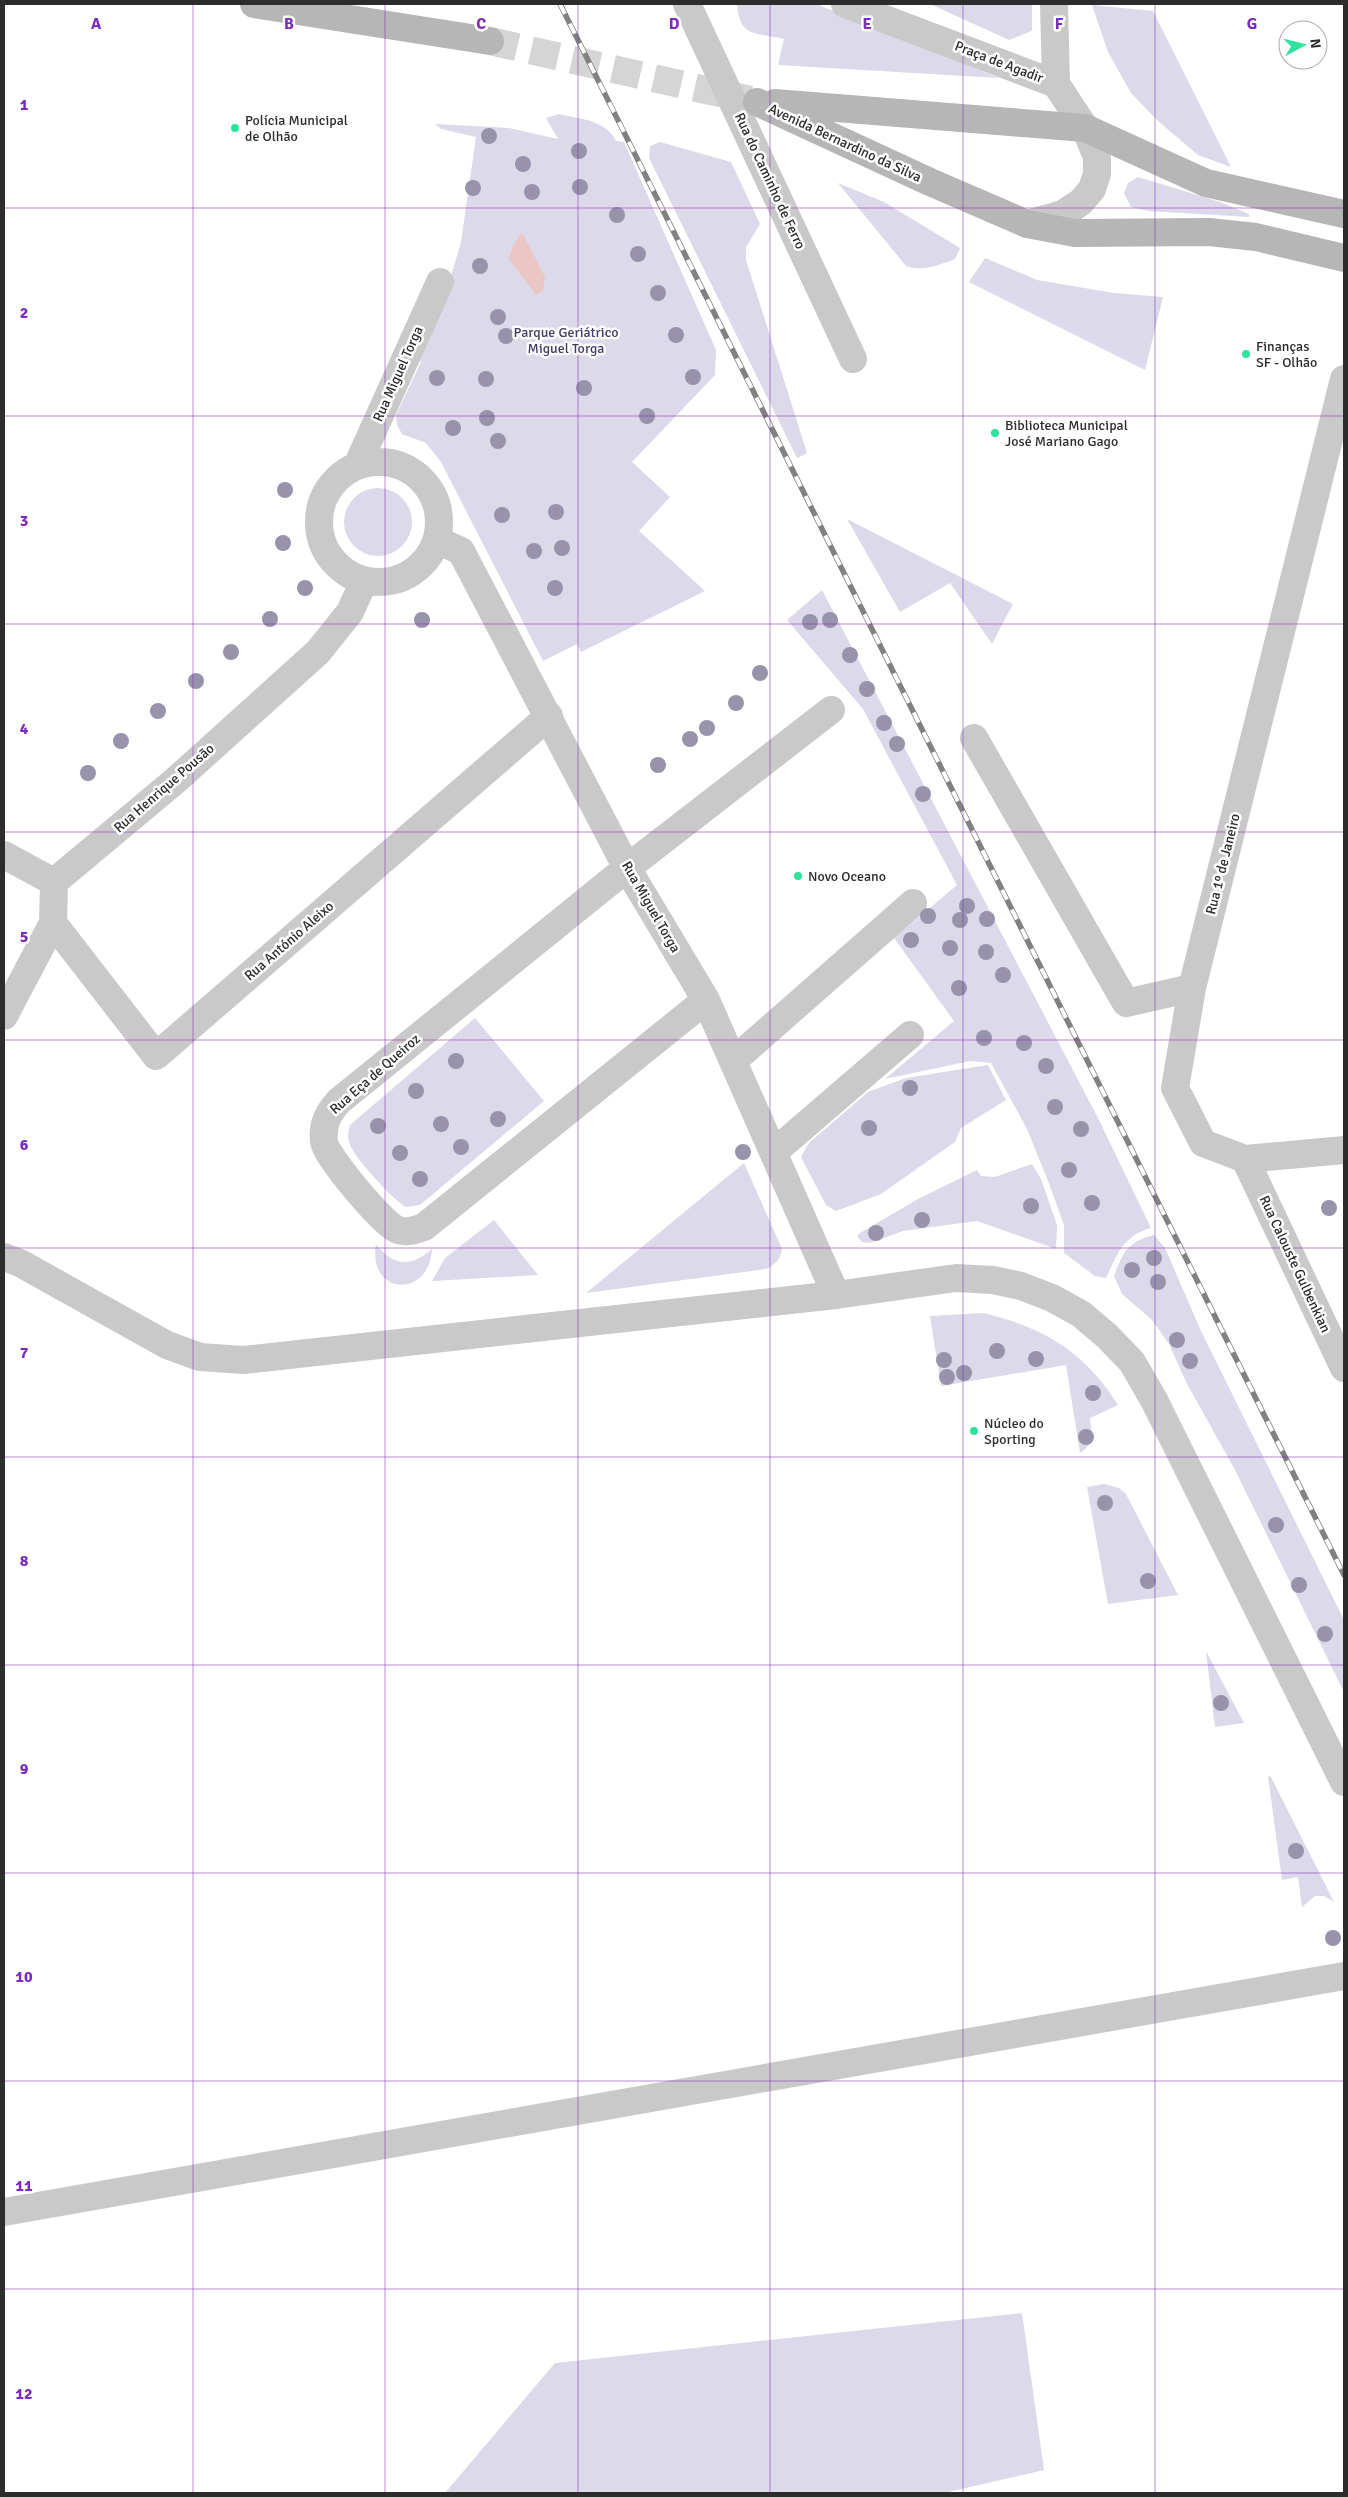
<svg xmlns="http://www.w3.org/2000/svg" width="1348" height="2497" viewBox="0 0 1348 2497" font-family="Signika,sans-serif">
<rect width="100%" height="100%" fill="#fff"/>
<!-- green -->
<path fill="#dbd9ea" d="M 737,4 L 816,4 L 999,78 L 778,65 L 784,39 C 754,32 740,38 737,4 Z
M 930,4 L 1032,4 L 1032,31 L 1009,40 Z
M 1092,5 L 1153,11 L 1231,167 L 1198,155 L 1158,121 L 1131,93 L 1108,52 Z
M 559,114 C 580,119 606,120 616,141 L 624,142 L 716,350 L 715,375 L 632,462 L 670,497 L 639,531 L 705,591 L 581,652 L 577,644 L 543,661 L 441,462 L 426,443 L 402,434 L 397,425 L 396,415 L 421,362 L 410,353 L 451,276 L 461,242 L 476,137 L 441,129 L 435,124 L 509,128 L 558,139 L 546,118 Z
M 660,142 L 731,162 L 760,224 L 746,247 L 746,260 L 807,453 L 797,458 L 649,158 L 650,146 Z
M 1138,177 L 1220,202 L 1249,214 L 1249,217 L 1148,211 L 1131,207 L 1124,193 L 1128,183 Z
M 838,183 L 884,202 L 960,248 L 955,259 C 940,265 921,272 906,266 Z
M 985,258 L 1037,280 L 1114,293 L 1163,297 L 1145,370 L 969,282 Z
M344 522a34 34 0 1 1 68 0a34 34 0 1 1-68 0Z
M 847,519 L 1013,604 L 992,644 L 950,583 L 900,612 Z
M 822,590 L 1098,1118 L 1151,1228 C 1123,1236 1118,1253 1106,1278 L 1095,1276 L 1064,1253 L 1064,1225 L 1050,1186 L 1027,1129 L 991,1063 L 970,1061 L 885,1079 L 954,1021 L 894,938 L 957,885 L 863,709 L 787,620 Z
M 475,1018 L 544,1101 L 420,1205 L 406,1207 C 393,1200 355,1158 350,1145 C 347,1137 348,1132 350,1125 Z
M 988,1065 L 1006,1100 L 961,1128 L 955,1142 L 881,1194 L 836,1211 L 826,1205 L 801,1157 L 809,1143 L 868,1092 L 906,1078 Z
M 744,1163 L 782,1249 C 780,1260 776,1264 766,1269 L 586,1293 Z
M 1032,1164 L 1041,1179 L 1057,1225 L 1056,1249 L 977,1221 L 903,1231 L 870,1243 L 862,1242 L 857,1236 L 860,1233 L 918,1199 L 977,1170 L 981,1176 L 995,1177 Z
M 494,1220 L 538,1275 L 432,1281 L 445,1258 Z
M 1154,1235 L 1165,1248 L 1201,1331 L 1344,1620 L 1344,1692 L 1235,1470 L 1186,1382 L 1169,1344 L 1152,1320 L 1122,1294 L 1114,1276 C 1124,1251 1127,1242 1154,1235 Z
M 376,1244 C 393,1266 410,1268 432,1249 C 429,1300 367,1295 376,1244 Z
M 983,1313 C 1043,1327 1085,1352 1118,1405 L 1090,1418 C 1092,1434 1094,1444 1080,1453 L 1066,1365 L 941,1386 L 930,1316 Z
M 1104,1484 L 1119,1488 L 1126,1494 L 1178,1595 L 1108,1604 L 1087,1487 Z
M 1206,1651 L 1244,1723 L 1215,1727 Z
M 1268,1776 L 1271,1777 L 1334,1902 L 1324,1896 L 1315,1896 L 1302,1907 L 1298,1877 L 1282,1880 Z
M 1022,2313 L 1044,2470 L 944,2493 L 445,2493 L 555,2363 Z"/>
<!-- water -->
<path fill="#eac7c5" d="M 522,232 L 545,277 L 543,291 L 536,295 L 509,259 L 513,245 Z"/>
<g fill="none" stroke-linecap="round" stroke-linejoin="round">
<!-- secondary-tunnel -->
<path stroke="#d5d5d5" stroke-width="28" stroke-dasharray="28 14" stroke-linecap="butt" d="M 490,41 L 750,100"/>
<!-- minor -->
<path stroke="#c9c9c9" stroke-width="28" d="M 687,4 L 853,359
M 1054,4 L 1056,84
M 1344,379 L 1192,988 L 1175,1088 L 1203,1143 L 1245,1159 L 1344,1150
M319 522a60 60 0 1 1 120 0a60 60 0 1 1-120 0Z
M 357,466 L 440,282
M 437,540 L 461,551 L 627,868 L 706,1000 L 836,1295
M 974,738 L 1126,1003 L 1192,988
M 4,855 L 54,882
M 53,923 L 156,1056 L 549,716
M 706,1000 L 424,1227 C 415,1230 408,1233 398,1230 C 385,1227 326,1156 324,1142 C 322,1124 328,1113 339,1101 L 627,868 L 831,710
M 4,1016 L 53,923 L 54,882 L 176,780 L 318,652 L 350,612 L 364,581
M 733,1061 L 913,903
M 774,1152 L 910,1035
M 4,2212 L 1344,1976"/>
<!-- tertiary -->
<path stroke="#c9c9c9" stroke-width="28" d="M 845,4 L 1056,84 L 1085,128 L 1097,157 L 1097,174 L 1092,189 L 1081,202 L 1063,214 L 1027,224
M 1245,1159 L 1344,1368
M 4,1257 L 20,1263 L 167,1345 L 200,1357 L 243,1360 L 836,1295 L 956,1278 L 993,1280 L 1021,1286 L 1052,1298 L 1081,1314 L 1107,1336 L 1132,1362 L 1154,1400 L 1344,1782"/>
<!-- secondary -->
<path stroke="#b6b6b6" stroke-width="28" d="M 254,4 L 490,41
M 757,102 L 930,182 L 1027,224 L 1075,233 L 1209,232 L 1256,237 L 1344,258
M 775,103 L 1085,128 L 1206,183 L 1344,214"/>
<defs>
<path id="rail" d="M 560,4 L 1344,1575"/>
</defs>
<!-- rail casing -->
<use href="#rail" stroke="#818181" stroke-width="5.5"/>
<!-- rail -->
<use href="#rail" stroke="#fff" stroke-width="4" stroke-dasharray="11" stroke-linecap="butt"/>
</g>
<!-- trees -->
<g fill="#9893ab">
<circle cx="489" cy="136" r="8"/>
<circle cx="579" cy="151" r="8"/>
<circle cx="523" cy="164" r="8"/>
<circle cx="580" cy="187" r="8"/>
<circle cx="473" cy="188" r="8"/>
<circle cx="532" cy="192" r="8"/>
<circle cx="617" cy="215" r="8"/>
<circle cx="638" cy="254" r="8"/>
<circle cx="480" cy="266" r="8"/>
<circle cx="658" cy="293" r="8"/>
<circle cx="498" cy="317" r="8"/>
<circle cx="676" cy="335" r="8"/>
<circle cx="506" cy="336" r="8"/>
<circle cx="693" cy="377" r="8"/>
<circle cx="437" cy="378" r="8"/>
<circle cx="486" cy="379" r="8"/>
<circle cx="584" cy="388" r="8"/>
<circle cx="647" cy="416" r="8"/>
<circle cx="487" cy="418" r="8"/>
<circle cx="453" cy="428" r="8"/>
<circle cx="498" cy="441" r="8"/>
<circle cx="285" cy="490" r="8"/>
<circle cx="556" cy="512" r="8"/>
<circle cx="502" cy="515" r="8"/>
<circle cx="283" cy="543" r="8"/>
<circle cx="562" cy="548" r="8"/>
<circle cx="534" cy="551" r="8"/>
<circle cx="305" cy="588" r="8"/>
<circle cx="555" cy="588" r="8"/>
<circle cx="270" cy="619" r="8"/>
<circle cx="422" cy="620" r="8"/>
<circle cx="830" cy="620" r="8"/>
<circle cx="810" cy="622" r="8"/>
<circle cx="231" cy="652" r="8"/>
<circle cx="850" cy="655" r="8"/>
<circle cx="760" cy="673" r="8"/>
<circle cx="196" cy="681" r="8"/>
<circle cx="867" cy="689" r="8"/>
<circle cx="736" cy="703" r="8"/>
<circle cx="158" cy="711" r="8"/>
<circle cx="884" cy="723" r="8"/>
<circle cx="707" cy="728" r="8"/>
<circle cx="690" cy="739" r="8"/>
<circle cx="121" cy="741" r="8"/>
<circle cx="897" cy="744" r="8"/>
<circle cx="658" cy="765" r="8"/>
<circle cx="88" cy="773" r="8"/>
<circle cx="923" cy="794" r="8"/>
<circle cx="967" cy="906" r="8"/>
<circle cx="928" cy="916" r="8"/>
<circle cx="987" cy="919" r="8"/>
<circle cx="960" cy="920" r="8"/>
<circle cx="911" cy="940" r="8"/>
<circle cx="950" cy="948" r="8"/>
<circle cx="986" cy="952" r="8"/>
<circle cx="1003" cy="975" r="8"/>
<circle cx="959" cy="988" r="8"/>
<circle cx="984" cy="1038" r="8"/>
<circle cx="1024" cy="1043" r="8"/>
<circle cx="456" cy="1061" r="8"/>
<circle cx="1046" cy="1066" r="8"/>
<circle cx="910" cy="1088" r="8"/>
<circle cx="416" cy="1091" r="8"/>
<circle cx="1055" cy="1107" r="8"/>
<circle cx="498" cy="1119" r="8"/>
<circle cx="441" cy="1124" r="8"/>
<circle cx="378" cy="1126" r="8"/>
<circle cx="869" cy="1128" r="8"/>
<circle cx="1081" cy="1129" r="8"/>
<circle cx="461" cy="1147" r="8"/>
<circle cx="743" cy="1152" r="8"/>
<circle cx="400" cy="1153" r="8"/>
<circle cx="1069" cy="1170" r="8"/>
<circle cx="420" cy="1179" r="8"/>
<circle cx="1092" cy="1203" r="8"/>
<circle cx="1031" cy="1206" r="8"/>
<circle cx="1329" cy="1208" r="8"/>
<circle cx="922" cy="1220" r="8"/>
<circle cx="876" cy="1233" r="8"/>
<circle cx="1154" cy="1258" r="8"/>
<circle cx="1132" cy="1270" r="8"/>
<circle cx="1158" cy="1282" r="8"/>
<circle cx="1177" cy="1340" r="8"/>
<circle cx="997" cy="1351" r="8"/>
<circle cx="1036" cy="1359" r="8"/>
<circle cx="944" cy="1360" r="8"/>
<circle cx="1190" cy="1361" r="8"/>
<circle cx="964" cy="1373" r="8"/>
<circle cx="947" cy="1377" r="8"/>
<circle cx="1093" cy="1393" r="8"/>
<circle cx="1086" cy="1437" r="8"/>
<circle cx="1105" cy="1503" r="8"/>
<circle cx="1276" cy="1525" r="8"/>
<circle cx="1148" cy="1581" r="8"/>
<circle cx="1299" cy="1585" r="8"/>
<circle cx="1325" cy="1634" r="8"/>
<circle cx="1221" cy="1703" r="8"/>
<circle cx="1296" cy="1851" r="8"/>
<circle cx="1333" cy="1938" r="8"/>
</g>
<!-- grid -->
<path fill="none" stroke="#7b2cbf" stroke-width="1" stroke-opacity="0.55" d="M 193,4 L 193,2493M 385,4 L 385,2493M 578,4 L 578,2493M 770,4 L 770,2493M 963,4 L 963,2493M 1155,4 L 1155,2493M 4,208 L 1344,208M 4,416 L 1344,416M 4,624 L 1344,624M 4,832 L 1344,832M 4,1040 L 1344,1040M 4,1248 L 1344,1248M 4,1457 L 1344,1457M 4,1665 L 1344,1665M 4,1873 L 1344,1873M 4,2081 L 1344,2081M 4,2289 L 1344,2289"/>
<!-- markers -->
<g fill="#2ee39c" stroke="#fff" stroke-width="2">
<circle cx="235" cy="128" r="5"/>
<circle cx="1246" cy="354" r="5"/>
<circle cx="995" cy="433" r="5"/>
<circle cx="798" cy="876" r="5"/>
<circle cx="974" cy="1431" r="5"/>
</g>
<g text-anchor="middle" dominant-baseline="central" stroke-width="5" stroke-linejoin="round" paint-order="stroke">
<!-- street labels -->
<g font-size="14" fill="#2c2c2c" stroke="#fff">
<text transform="translate(999 62) rotate(21)">Praça de Agadir</text>
<text transform="translate(845 143) rotate(25)">Avenida Bernardino da Silva</text>
<text transform="translate(770 181) rotate(65)">Rua do Caminho de Ferro</text>
<text transform="translate(398 374) rotate(-66)">Rua Miguel Torga</text>
<text transform="translate(164 788) rotate(-41)">Rua Henrique Pousão</text>
<text transform="translate(1223 864) rotate(-76)">Rua 1º de Janeiro</text>
<text transform="translate(651 907) rotate(60)">Rua Miguel Torga</text>
<text transform="translate(289 941) rotate(-41)">Rua António Aleixo</text>
<text transform="translate(375 1074) rotate(-41)">Rua Eça de Queiroz</text>
<text transform="translate(1295 1264) rotate(65)">Rua Calouste Gulbenkian</text>
</g>
<!-- poi labels -->
<g font-size="14" fill="#2c2c2c" stroke="#fff" text-anchor="start">
<text x="245" y="120">Polícia Municipal<tspan x="245" dy="16">de Olhão</tspan></text>
<text x="1256" y="346">Finanças<tspan x="1256" dy="16">SF - Olhão</tspan></text>
<text x="1005" y="425">Biblioteca Municipal<tspan x="1005" dy="16">José Mariano Gago</tspan></text>
<text x="808" y="876">Novo Oceano</text>
<text x="984" y="1423">Núcleo do<tspan x="984" dy="16">Sporting</tspan></text>
</g>
<!-- park labels -->
<g font-size="14" fill="#443a67" stroke="#fff">
<text x="566" y="332">Parque Geriátrico<tspan x="566" dy="16">Miguel Torga</tspan></text>
</g>
</g>
<g font-size="16" text-anchor="middle" font-weight="bold" fill="#7b2cbf" stroke="#fff" stroke-width="5" stroke-linejoin="round" paint-order="stroke">
<text x="96" y="29">A</text>
<text x="289" y="29">B</text>
<text x="481" y="29">C</text>
<text x="674" y="29">D</text>
<text x="867" y="29">E</text>
<text x="1059" y="29">F</text>
<text x="1252" y="29">G</text>
<text x="24" y="110">1</text>
<text x="24" y="318">2</text>
<text x="24" y="526">3</text>
<text x="24" y="734">4</text>
<text x="24" y="942">5</text>
<text x="24" y="1150">6</text>
<text x="24" y="1358">7</text>
<text x="24" y="1566">8</text>
<text x="24" y="1774">9</text>
<text x="24" y="1982">10</text>
<text x="24" y="2191">11</text>
<text x="24" y="2399">12</text>
</g>
<!-- border -->
<rect width="1348" height="2497" fill="none" stroke="#2c2c2c" stroke-width="10"/>
<!-- north arrow -->
<g transform="translate(1303 45) rotate(83)"><circle r="24" fill="#ffffff" stroke="#ababab"/>
<path d="M0-4L9 19L0 12L-9 19Z" fill="#2ee39c"/>
<text y="-8" font-size="14" font-weight="bold" text-anchor="middle" fill="#2c2c2c">N</text>
</g>
</svg>
